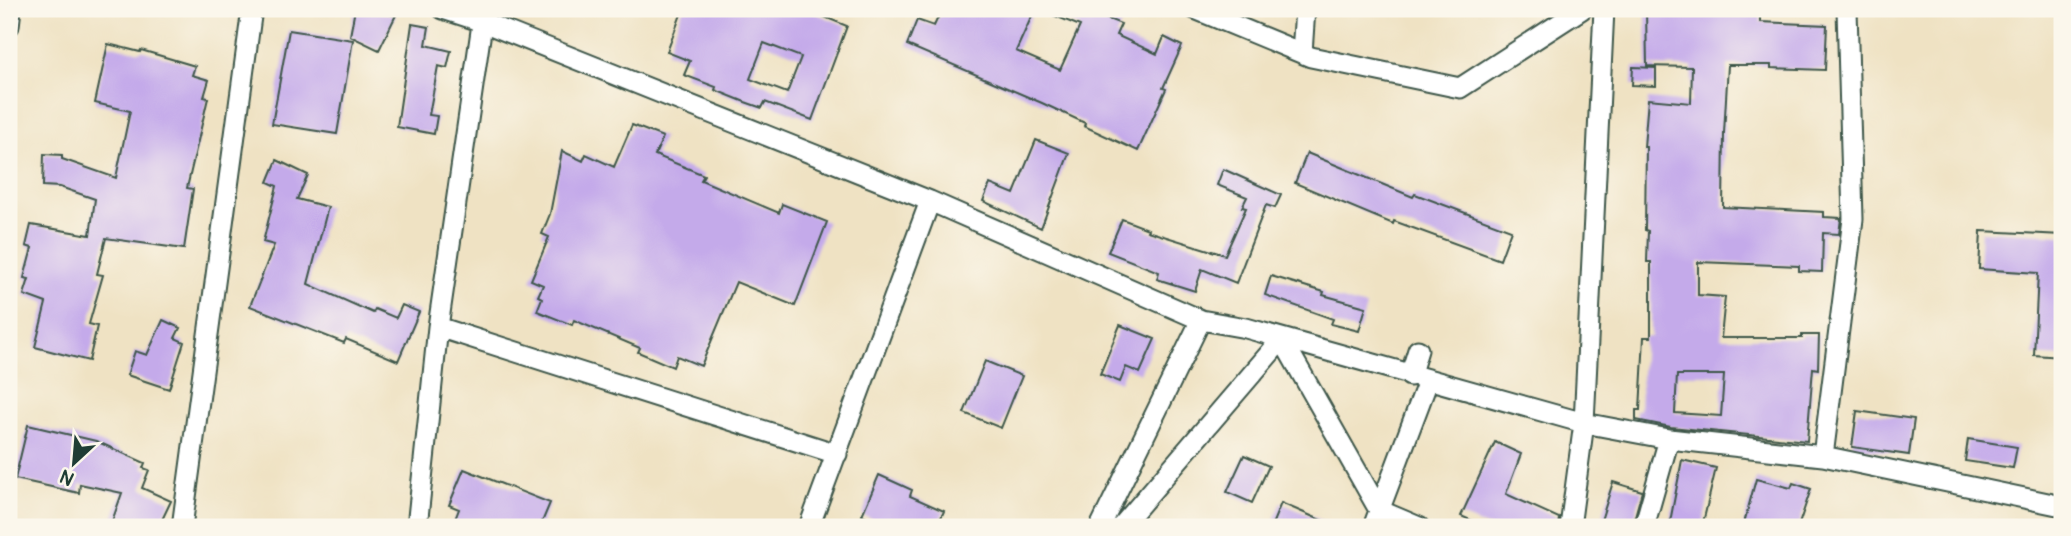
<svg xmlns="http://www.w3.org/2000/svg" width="2071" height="536" viewBox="0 0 2071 536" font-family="Pangolin,sans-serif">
<rect width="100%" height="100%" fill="#fbf7ec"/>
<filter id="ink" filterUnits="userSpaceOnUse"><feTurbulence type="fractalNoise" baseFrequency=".0143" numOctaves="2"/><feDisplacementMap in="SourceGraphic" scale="14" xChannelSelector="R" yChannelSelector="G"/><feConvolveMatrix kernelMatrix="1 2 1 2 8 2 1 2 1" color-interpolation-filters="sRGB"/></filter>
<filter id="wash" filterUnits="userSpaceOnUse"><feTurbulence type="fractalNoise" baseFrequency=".00686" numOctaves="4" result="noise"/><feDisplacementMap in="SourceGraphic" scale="28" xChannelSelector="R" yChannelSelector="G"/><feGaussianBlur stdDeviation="1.57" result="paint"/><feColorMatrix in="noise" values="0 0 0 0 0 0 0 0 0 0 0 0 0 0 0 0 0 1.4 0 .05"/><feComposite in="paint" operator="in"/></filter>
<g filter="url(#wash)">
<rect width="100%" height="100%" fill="#efe2c3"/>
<g id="blocks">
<!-- building -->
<path fill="#c4aaea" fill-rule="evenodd" d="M 355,9 L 396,15 L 379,50 L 350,36 Z
M 683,9 L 805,9 L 847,26 L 812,120 L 765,102 L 762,108 L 745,102 L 715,90 L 716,87 L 684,75 L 690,61 L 667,52 ZM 764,43 L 801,57 L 787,93 L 750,79 Z
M 942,9 L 1035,9 L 1016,51 L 1060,70 L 1080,26 L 1038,9 L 1083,9 L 1121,24 L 1116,35 L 1157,54 L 1164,37 L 1182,46 L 1163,88 L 1166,89 L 1138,151 L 1084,126 L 1085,123 L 1042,103 L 907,45 L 917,20 L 934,26 Z
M 1646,9 L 1725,9 L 1725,11 L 1760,12 L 1760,22 L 1827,25 L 1825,70 L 1771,68 L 1771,65 L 1728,65 L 1724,133 L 1723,207 L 1824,212 L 1824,217 L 1841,218 L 1839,234 L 1823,233 L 1822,272 L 1799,271 L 1799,266 L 1698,262 L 1698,295 L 1725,297 L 1721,338 L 1802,338 L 1802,335 L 1819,335 L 1818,369 L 1813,368 L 1807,441 L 1671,427 L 1636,420 L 1636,410 L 1640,410 L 1644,337 L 1651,337 L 1651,262 L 1647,262 L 1648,231 L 1645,230 L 1646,147 L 1644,147 L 1648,99 L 1691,103 L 1692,67 L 1647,66 ZM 1677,375 L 1724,375 L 1721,416 L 1675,413 Z
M 412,24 L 429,27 L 426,45 L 451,51 L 447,68 L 438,66 L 429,115 L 437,116 L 434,134 L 397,127 Z
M 289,30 L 353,40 L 337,134 L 272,124 Z
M 108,44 L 140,52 L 141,50 L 195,66 L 192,75 L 209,80 L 204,97 L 208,98 L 187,188 L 193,189 L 184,249 L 106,238 L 97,274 L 103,275 L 89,324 L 97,326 L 89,361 L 35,347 L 46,303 L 24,295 L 29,279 L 24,278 L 32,248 L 26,246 L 31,225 L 90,235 L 95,199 L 60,187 L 43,186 L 44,154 L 62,155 L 62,159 L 116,178 L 130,111 L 95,103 Z
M 1633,67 L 1656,68 L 1656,86 L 1632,85 Z
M 632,125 L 663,137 L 655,155 L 704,175 L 701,180 L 779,213 L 782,204 L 827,222 L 795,306 L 736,282 L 701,366 L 677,356 L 673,367 L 638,352 L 640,348 L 574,320 L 572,325 L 537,311 L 542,298 L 538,296 L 543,285 L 531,280 L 549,237 L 542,234 L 550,214 L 562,151 L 583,161 L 586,154 L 614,167 Z
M 1036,140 L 1069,153 L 1041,228 L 983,201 L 990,184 L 1014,194 Z
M 1307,153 L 1413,197 L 1415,194 L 1511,230 L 1500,260 L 1394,221 L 1393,224 L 1295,183 Z
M 277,160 L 308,175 L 297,199 L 328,207 L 308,284 L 373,313 L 375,309 L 396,318 L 402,305 L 419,312 L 398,361 L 346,339 L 344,343 L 250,306 L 274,245 L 263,242 L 277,186 L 268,182 Z
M 1223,169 L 1281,195 L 1275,208 L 1266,205 L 1236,283 L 1202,269 L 1195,291 L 1157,279 L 1159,272 L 1108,252 L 1122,219 L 1148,229 L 1147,231 L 1225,255 L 1246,208 L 1242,207 L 1247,197 L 1217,185 Z
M 1981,231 L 2062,235 L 2062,357 L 2034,355 L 2038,273 L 1979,269 Z
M 1271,276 L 1324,292 L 1323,295 L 1366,307 L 1359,331 L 1331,324 L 1333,319 L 1265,295 Z
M 163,320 L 180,328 L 175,338 L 184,342 L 169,389 L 127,375 L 135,351 L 147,355 Z
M 1120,325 L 1155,339 L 1140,373 L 1126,367 L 1120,382 L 1100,374 Z
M 985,361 L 1022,376 L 1001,428 L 964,413 Z
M 1857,411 L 1914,419 L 1909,455 L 1852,447 Z
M 28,425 L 96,441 L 145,463 L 143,468 L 149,470 L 142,488 L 171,501 L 160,524 L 150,521 L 147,527 L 110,527 L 122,493 L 80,484 L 79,493 L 15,479 Z
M 1968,439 L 2017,447 L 2013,468 L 1965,461 Z
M 1495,442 L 1521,454 L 1506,494 L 1559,518 L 1558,527 L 1486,527 L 1461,516 Z
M 1244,455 L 1269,466 L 1252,503 L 1227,492 Z
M 1682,460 L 1716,468 L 1702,527 L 1669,527 Z
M 464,469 L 550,503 L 540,527 L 452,527 L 459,509 L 449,505 Z
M 879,475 L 912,490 L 910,496 L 944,511 L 937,527 L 890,527 L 862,515 Z
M 1756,479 L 1791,488 L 1793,483 L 1811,489 L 1798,527 L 1743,527 Z
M 1613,482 L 1642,491 L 1632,527 L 1599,527 Z
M 1281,503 L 1337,527 L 1271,527 Z"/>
</g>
</g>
<g filter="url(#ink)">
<use href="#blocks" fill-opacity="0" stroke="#3e5649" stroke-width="2"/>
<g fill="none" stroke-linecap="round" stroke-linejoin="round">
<defs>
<path id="street" d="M 443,9 L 483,22 L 930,201 L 1201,320 L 1246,328 L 1584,423 L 1669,439 L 1823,456 L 2062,506
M 1195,9 L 1311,57 L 1460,88 L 1582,9
M 9,26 L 11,9
M 1302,53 L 1305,9
M 438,327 L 837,454
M 1410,376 L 1418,350
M 1823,456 L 1853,219 L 1847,9
M 182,527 L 252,9
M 417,527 L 438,327 L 484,10
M 809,527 L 930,201
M 1100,527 L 1201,320
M 1121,527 L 1282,339 L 1379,510 L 1419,527
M 1373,527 L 1428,381
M 1570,527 L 1584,423 L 1604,9
M 1644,527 L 1669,439"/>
</defs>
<!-- street casing -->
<use href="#street" stroke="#3e5649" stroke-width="23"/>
<!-- street -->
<use href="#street" stroke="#fff" stroke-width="19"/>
</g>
</g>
<!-- margin -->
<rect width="2071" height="536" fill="none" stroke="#fbf7ec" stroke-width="35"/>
<!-- north arrow -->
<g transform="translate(74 463) rotate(206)" stroke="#fbf7ec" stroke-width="5" paint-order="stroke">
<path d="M0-5L12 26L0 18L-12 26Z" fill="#1f3d34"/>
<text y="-10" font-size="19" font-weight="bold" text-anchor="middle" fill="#1f3d34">N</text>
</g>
</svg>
